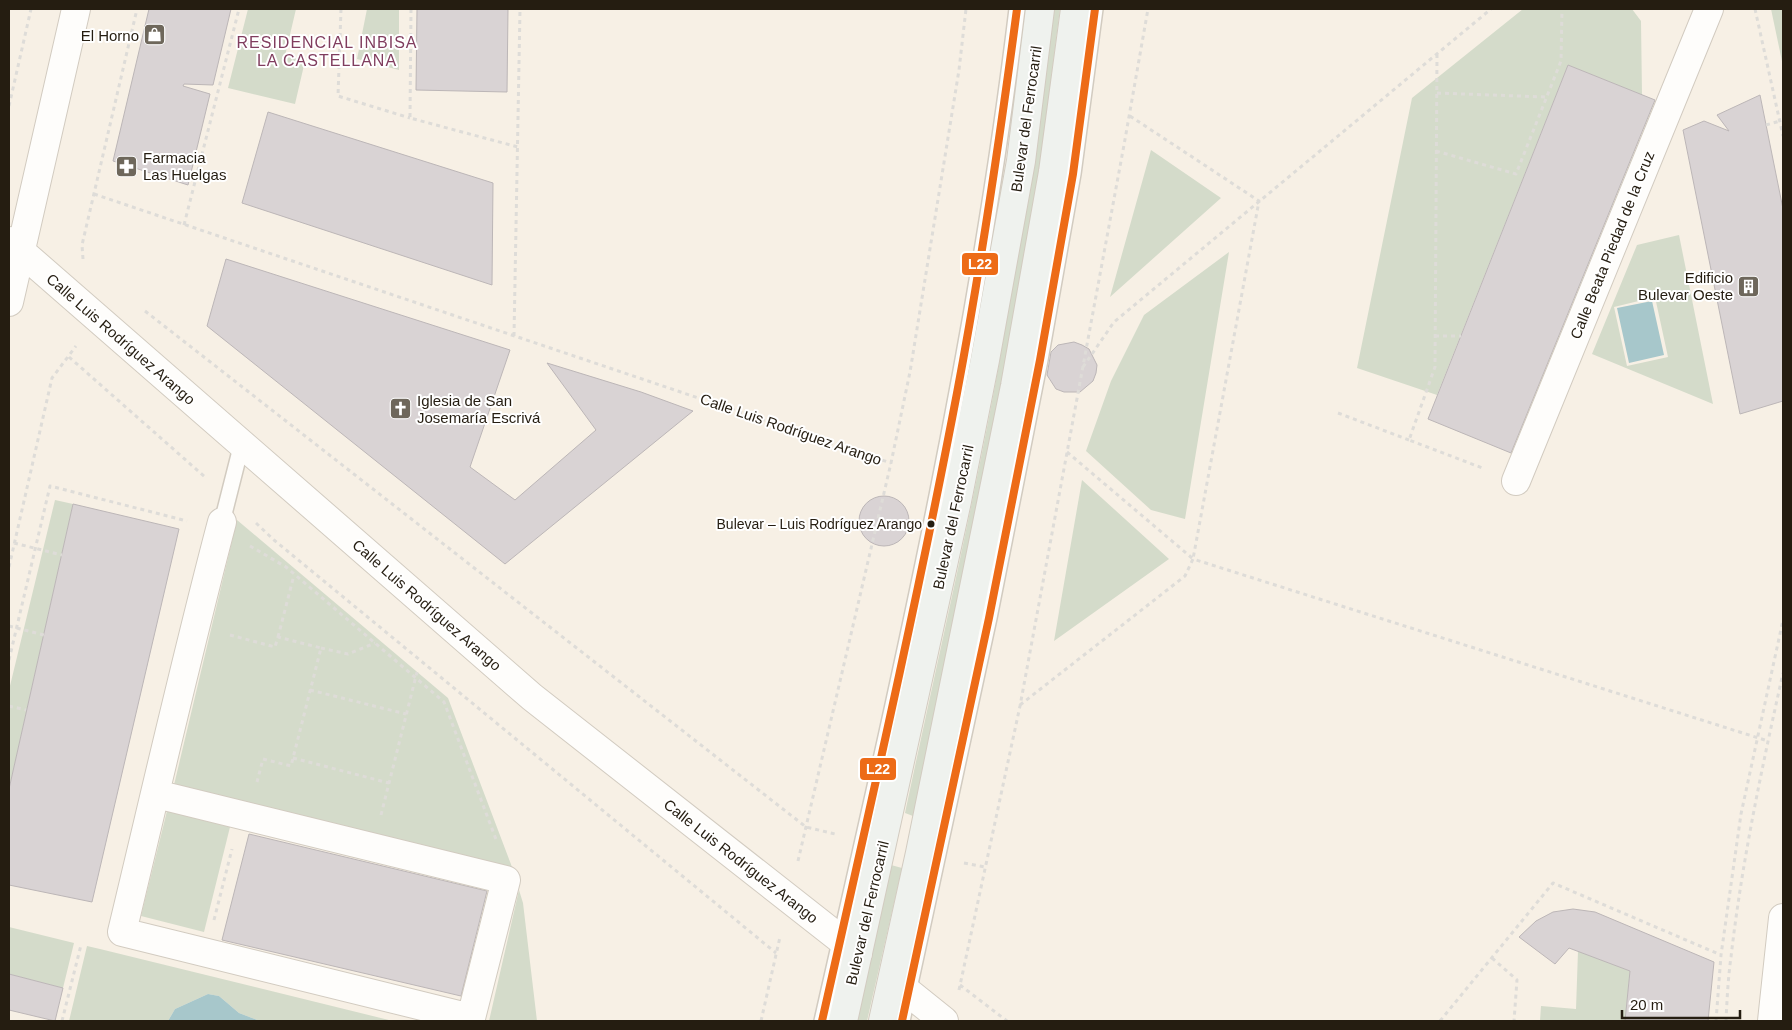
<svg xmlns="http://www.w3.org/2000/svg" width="1792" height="1030" viewBox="0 0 1792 1030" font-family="Helvetica,sans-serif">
<rect width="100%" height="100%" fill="#f7f0e5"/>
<!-- green -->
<path fill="#d4dbca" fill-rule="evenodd" d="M 248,9 L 296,9 L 285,56 L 305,61 L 295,104 L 228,88 Z
M 367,9 L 399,9 L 399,70 L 357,59 Z
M 1052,9 L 1060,9 L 1038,181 L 995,420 L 913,816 L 905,813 C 938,657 975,500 1003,342 C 1022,232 1036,120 1052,9 Z
M 1523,9 L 1632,9 L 1641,21 L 1642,95 L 1568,65 L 1437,395 L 1357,368 L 1412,98 Z
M 1771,9 L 1783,9 L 1783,66 Z
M 1151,150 L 1221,198 L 1110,297 Z
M 1679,235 L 1713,404 L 1592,354 L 1637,245 ZM 1655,297 L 1668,357 L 1627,366 L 1614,307 Z
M 1229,252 L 1185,519 L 1151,510 L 1086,451 L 1111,381 L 1144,315 Z
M 1082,480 L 1169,559 L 1054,641 Z
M 55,500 L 73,504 L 9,789 L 9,690 Z
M 237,520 L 448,698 L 512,867 L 174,785 Z
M 167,811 L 230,827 L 204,932 L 141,916 Z
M 891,865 L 902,868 L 867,1021 L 855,1021 Z
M 519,890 L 523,903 L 537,1021 L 489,1021 Z
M 9,927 L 74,943 L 63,988 L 9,974 Z
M 87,946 L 100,949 L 393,1021 L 260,1021 L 239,1013 L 219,996 L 208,994 L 175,1009 L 168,1021 L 69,1021 Z
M 1578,951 L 1630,971 L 1625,1021 L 1540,1021 L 1541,1006 L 1576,1009 Z"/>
<!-- water -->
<path fill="#a7c7cb" d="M 1652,301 L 1664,355 L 1629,363 L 1617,308 Z
M 208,994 L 219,996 L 239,1013 L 260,1021 L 168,1021 L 175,1009 Z"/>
<!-- building -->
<path fill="#d9d3d4" stroke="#bcb6b7" d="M 149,9 L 231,9 L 213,85 L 184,84 L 183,86 L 210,94 L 188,185 L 113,161 Z
M 417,9 L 508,9 L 507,92 L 416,90 Z
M 1568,65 L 1655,100 L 1511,453 L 1428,419 Z
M 1760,95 L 1783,209 L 1783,401 L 1740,414 L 1683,130 L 1704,121 L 1729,131 L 1717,115 Z
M 268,112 L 493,183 L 492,285 L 242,203 Z
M 226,259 L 510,350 L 470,467 L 515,500 L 596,430 L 547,363 L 641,392 L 693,411 L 505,564 L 207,326 Z
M 1074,342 L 1082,345 L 1089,349 L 1097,365 L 1096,373 L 1093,381 L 1080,392 L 1064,392 L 1056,389 L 1047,375 L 1051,352 L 1058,345 Z
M859 521a25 25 0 1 1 50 0a25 25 0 1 1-50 0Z
M 73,504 L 179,529 L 92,902 L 9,885 L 9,789 Z
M 249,834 L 487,891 L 461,996 L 222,940 Z
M 1573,909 L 1595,912 L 1714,962 L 1708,1021 L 1625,1021 L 1630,971 L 1569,948 L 1555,964 L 1519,937 L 1536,921 L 1553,912 Z
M 9,974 L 63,988 L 55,1021 L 9,1010 Z"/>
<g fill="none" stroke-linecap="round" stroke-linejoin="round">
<defs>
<path id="lane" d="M 222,522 L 242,443
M 822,1021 C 898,686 976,350 1017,9
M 902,1021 L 989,618 L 1040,360 L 1073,174 L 1095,9"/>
<path id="street" d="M 9,241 L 532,697 L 858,953
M 9,302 L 76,9
M 1516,481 L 1709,9
M 156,794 L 506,880 L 471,1018 L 122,932 C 155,795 186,658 222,522
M 893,980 L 944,1021
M 1772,1021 L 1783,918"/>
<path id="secondary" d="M 843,1021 L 957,501 L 985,360 L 1021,161 L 1040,9
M 883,1021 L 920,853 L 1015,386 L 1053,172 L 1075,9"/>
</defs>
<!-- lane casing -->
<use href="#lane" stroke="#d2cbc0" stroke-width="18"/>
<!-- street casing -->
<use href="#street" stroke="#d2cbc0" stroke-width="30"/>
<!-- secondary casing -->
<use href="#secondary" stroke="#d2cbc0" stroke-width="30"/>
<!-- path -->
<path stroke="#dedcd8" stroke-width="3" stroke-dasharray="4 4" stroke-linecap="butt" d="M 341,9 L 338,96 L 410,118
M 411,9 L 410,118 L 518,147
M 1755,9 L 1783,136
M 1437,54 L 1435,367 L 1409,440 L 1485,469
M 1437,93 L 1545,97
M 9,106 L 31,9
M 1130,116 L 1259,201 L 1193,559
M 1766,125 L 1780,121
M 1436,151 L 1516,174 L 1561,61 L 1562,9
M 94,194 L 891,463
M 184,225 L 239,9
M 83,259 L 82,245 L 137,9
M 145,311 L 806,827 L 835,834
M 514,336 L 520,9
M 1435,336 L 1461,336
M 69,357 L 205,477
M 1083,367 L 1114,322 L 1491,9
M 1338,413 L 1409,440
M 1067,452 L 1192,558
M 256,523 L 274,540 L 776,953
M 14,543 L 62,555
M 250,546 L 286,567 L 444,702 L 497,842
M 9,567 L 52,378 L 76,346
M 9,626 L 44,635
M 230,635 L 275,647 L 278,637 L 321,648 L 291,766 L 263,759 L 257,782
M 278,637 L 294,575
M 321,648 L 348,654 L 375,643
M 9,660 L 50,486 L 187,521
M 310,690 L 406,714
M 1020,705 L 1185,576 L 1193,559 L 1768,741
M 9,706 L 26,710
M 293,758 L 389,783
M 381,815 L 417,672
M 798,861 L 891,463 L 910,372 L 959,70 L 966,9
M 964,863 L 985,867
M 214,920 L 232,849
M 1492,958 L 1517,980 L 1514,1021
M 960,985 L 1007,1021
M 959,990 L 1020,706 L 1124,145 L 1148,9
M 62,1021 L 81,945
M 761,1021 L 780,937
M 1440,1021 L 1553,883 L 1721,955
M 1716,1021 L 1721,955 L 1741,814 L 1783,620
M 1726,1021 C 1727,1000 1728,978 1731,957 C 1742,861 1762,767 1783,673"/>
<!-- lane -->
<use href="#lane" stroke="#fefdfb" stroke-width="15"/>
<!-- street -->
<use href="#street" stroke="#fefdfb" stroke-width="28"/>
<!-- secondary -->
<use href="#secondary" stroke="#eff2ee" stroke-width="28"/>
<defs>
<path id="bus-1" d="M 822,1021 C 869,812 917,603 957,393 C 981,266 1000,137 1017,9
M 902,1021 L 989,618 L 1040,360 L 1073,174 L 1095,9"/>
</defs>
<!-- bus-1 casing -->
<use href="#bus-1" stroke="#fff" stroke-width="11"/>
<!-- bus-1 -->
<use href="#bus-1" stroke="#ed6b17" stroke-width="8"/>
</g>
<!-- icons -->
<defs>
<symbol id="shop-square" viewBox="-11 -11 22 22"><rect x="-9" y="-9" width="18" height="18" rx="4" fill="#6e675b" stroke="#fff"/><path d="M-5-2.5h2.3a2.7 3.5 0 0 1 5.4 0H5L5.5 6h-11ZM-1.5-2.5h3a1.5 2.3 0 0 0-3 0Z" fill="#fff"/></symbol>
<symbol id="pharmacy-square" viewBox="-11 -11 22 22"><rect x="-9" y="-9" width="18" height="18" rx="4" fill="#6e675b" stroke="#fff"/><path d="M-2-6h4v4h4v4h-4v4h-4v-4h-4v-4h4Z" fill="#fff"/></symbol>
<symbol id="building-square" viewBox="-11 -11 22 22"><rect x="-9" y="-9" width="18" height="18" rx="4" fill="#6e675b" stroke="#fff"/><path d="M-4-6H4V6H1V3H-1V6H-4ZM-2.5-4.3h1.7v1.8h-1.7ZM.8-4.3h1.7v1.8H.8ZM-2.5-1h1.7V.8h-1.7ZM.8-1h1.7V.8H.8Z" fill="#fff"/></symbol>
<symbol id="church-square" viewBox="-11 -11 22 22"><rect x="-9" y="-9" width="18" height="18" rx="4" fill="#6e675b" stroke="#fff"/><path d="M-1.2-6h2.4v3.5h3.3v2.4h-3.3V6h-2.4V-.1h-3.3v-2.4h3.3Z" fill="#fff"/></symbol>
</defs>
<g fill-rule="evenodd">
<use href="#shop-square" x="142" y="22" width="25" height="25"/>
<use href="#pharmacy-square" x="114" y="154" width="25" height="25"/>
<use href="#building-square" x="1736" y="274" width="25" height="25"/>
<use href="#church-square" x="388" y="396" width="25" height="25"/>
</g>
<!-- markers -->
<circle fill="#251d11" stroke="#fff" stroke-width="2" cx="931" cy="524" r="4.5"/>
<g text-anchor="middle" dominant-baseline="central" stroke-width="4" stroke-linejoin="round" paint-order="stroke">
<!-- bus labels -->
<g font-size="14" fill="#251d11" stroke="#fff" text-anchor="end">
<text x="922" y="524">Bulevar – Luis Rodríguez Arango</text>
</g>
<!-- poi labels -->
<g font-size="15" fill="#251d11" stroke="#fff" text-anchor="end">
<text x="139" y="35">El Horno</text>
<text x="143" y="157" text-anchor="start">Farmacia<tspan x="143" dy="17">Las Huelgas</tspan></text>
<text x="1733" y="277">Edificio<tspan x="1733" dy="17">Bulevar Oeste</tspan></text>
<text x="417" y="400" text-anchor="start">Iglesia de San<tspan x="417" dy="17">Josemaría Escrivá</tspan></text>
</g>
<!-- street labels -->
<g font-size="15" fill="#251d11" stroke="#fff">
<text transform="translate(1026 119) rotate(-82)">Bulevar del Ferrocarril</text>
<text transform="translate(1612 245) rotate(-68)">Calle Beata Piedad de la Cruz</text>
<text transform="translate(121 339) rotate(41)">Calle Luis Rodríguez Arango</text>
<text transform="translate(791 429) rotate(19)">Calle Luis Rodríguez Arango</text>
<text transform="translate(953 517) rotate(-78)">Bulevar del Ferrocarril</text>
<text transform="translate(427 605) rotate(41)">Calle Luis Rodríguez Arango</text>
<text transform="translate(741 861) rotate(38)">Calle Luis Rodríguez Arango</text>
<text transform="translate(867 913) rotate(-77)">Bulevar del Ferrocarril</text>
</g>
<!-- neighbourhood labels -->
<g font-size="16" letter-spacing="1" fill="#803d5e" stroke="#fff">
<text x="327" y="42">RESIDENCIAL INBISA<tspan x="327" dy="18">LA CASTELLANA</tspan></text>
</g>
</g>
<g stroke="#fff" stroke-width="2">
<rect x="961" y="252" width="38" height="24" rx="5" fill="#ed6b17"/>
<rect x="859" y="757" width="38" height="24" rx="5" fill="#ed6b17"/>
</g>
<g font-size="14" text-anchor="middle" font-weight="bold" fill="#fff">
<text x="980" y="269">L22</text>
<text x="878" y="774">L22</text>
</g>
<!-- border -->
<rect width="1792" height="1030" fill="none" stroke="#251d11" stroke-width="20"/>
<!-- scale -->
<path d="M1622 1010v8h118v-8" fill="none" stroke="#251d11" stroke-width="2.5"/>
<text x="1630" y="1010" font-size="15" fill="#251d11" stroke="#ffffff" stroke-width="4" paint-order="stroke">20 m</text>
</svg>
